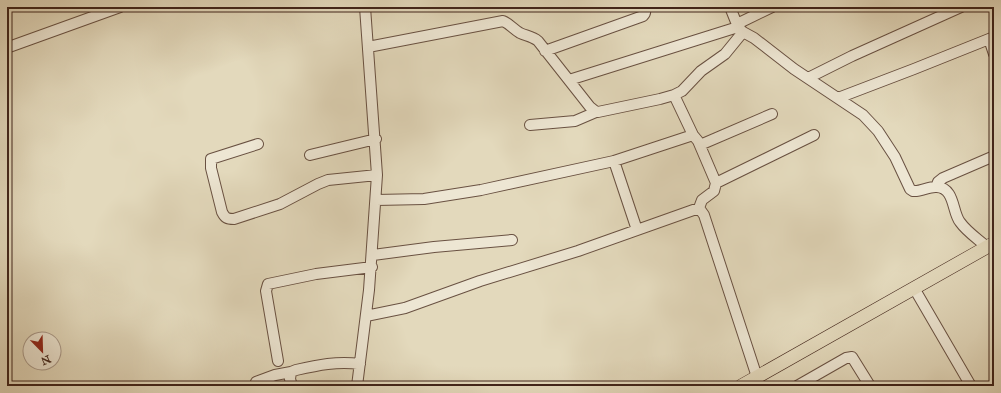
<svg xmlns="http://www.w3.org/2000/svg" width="1001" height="393" viewBox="0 0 1001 393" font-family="'IM FELL Great Primer',serif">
<rect width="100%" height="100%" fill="#e3d9bc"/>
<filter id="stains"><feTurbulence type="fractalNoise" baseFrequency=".005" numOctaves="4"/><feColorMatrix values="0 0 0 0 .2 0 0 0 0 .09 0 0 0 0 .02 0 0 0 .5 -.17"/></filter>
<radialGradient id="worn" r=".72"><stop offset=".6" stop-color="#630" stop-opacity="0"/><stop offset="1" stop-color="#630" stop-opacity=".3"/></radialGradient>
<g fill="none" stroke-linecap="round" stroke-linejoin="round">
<defs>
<path id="minor" d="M 730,7 L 738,27 L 743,32 L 754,38 L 794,69 L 863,115 L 878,131 L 895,157 L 910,189 L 913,191 C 921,192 929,186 937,187 C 955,188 952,212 960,222 C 967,232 978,239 987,247
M 737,24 L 772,7
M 989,39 L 994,54
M 9,47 L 120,7
M 368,47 L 503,21 C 510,24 513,29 520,33 C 526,36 532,36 538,41 L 590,107 L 595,111 L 598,112 L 660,99 L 674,95 L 682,91 L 701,71 L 725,54 L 743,32
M 545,51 L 643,16 C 646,13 646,11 644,7
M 808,78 L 852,56 L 961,7
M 569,80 L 738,27
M 838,98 L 914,69 L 994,37
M 530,125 L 575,121 L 596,112
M 258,144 L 211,159 L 211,168 L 222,212 C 225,218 227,219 234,219 L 280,204 L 318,184 L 328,180 L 377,175
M 700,145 L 772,114
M 310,155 L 376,139
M 614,161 L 637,230
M 716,183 L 814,135
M 936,187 L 938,182 L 943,178 L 994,156
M 376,200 L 424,199 L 481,190 L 614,161 L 693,135
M 699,208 L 704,215 L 757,377
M 373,255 L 434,247 L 512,240
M 914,288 L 971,386
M 366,316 L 405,308 L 480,281 L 578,251 L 699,208 L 702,200 L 714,191 L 716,183 L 698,141 L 693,135 L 674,95
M 278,361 L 266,291 L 268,284 L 316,274 L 372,267
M 256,382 L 275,375 L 291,372
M 292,386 L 290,379 L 291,372 L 296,370 C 318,365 337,361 360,364
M 357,386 L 369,290 L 377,175 L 365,7
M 797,386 L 846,358 L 852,357 L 870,386"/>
<path id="major" d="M 741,386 L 994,243"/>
</defs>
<!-- minor casing -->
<use href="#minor" stroke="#695142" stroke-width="12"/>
<!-- major casing -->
<use href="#major" stroke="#40241a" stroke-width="14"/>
<!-- minor -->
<use href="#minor" stroke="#ede6d3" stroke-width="10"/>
<!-- major -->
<use href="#major" stroke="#e3d9bc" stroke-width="13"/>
</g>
<!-- margin -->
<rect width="1001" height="393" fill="none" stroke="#e3d9bc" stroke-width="24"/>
<rect x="8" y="8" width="985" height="377" fill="none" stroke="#40241a" stroke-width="2"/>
<rect x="12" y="12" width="977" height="369" fill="none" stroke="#40241a"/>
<!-- north arrow -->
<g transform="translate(42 351) rotate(157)"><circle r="19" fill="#ede6d3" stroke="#a89889"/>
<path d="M0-3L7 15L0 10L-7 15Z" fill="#8f2418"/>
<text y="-6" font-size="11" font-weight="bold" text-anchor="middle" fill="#40241a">N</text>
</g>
<rect width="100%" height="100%" filter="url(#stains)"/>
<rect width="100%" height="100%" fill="url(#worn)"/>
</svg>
